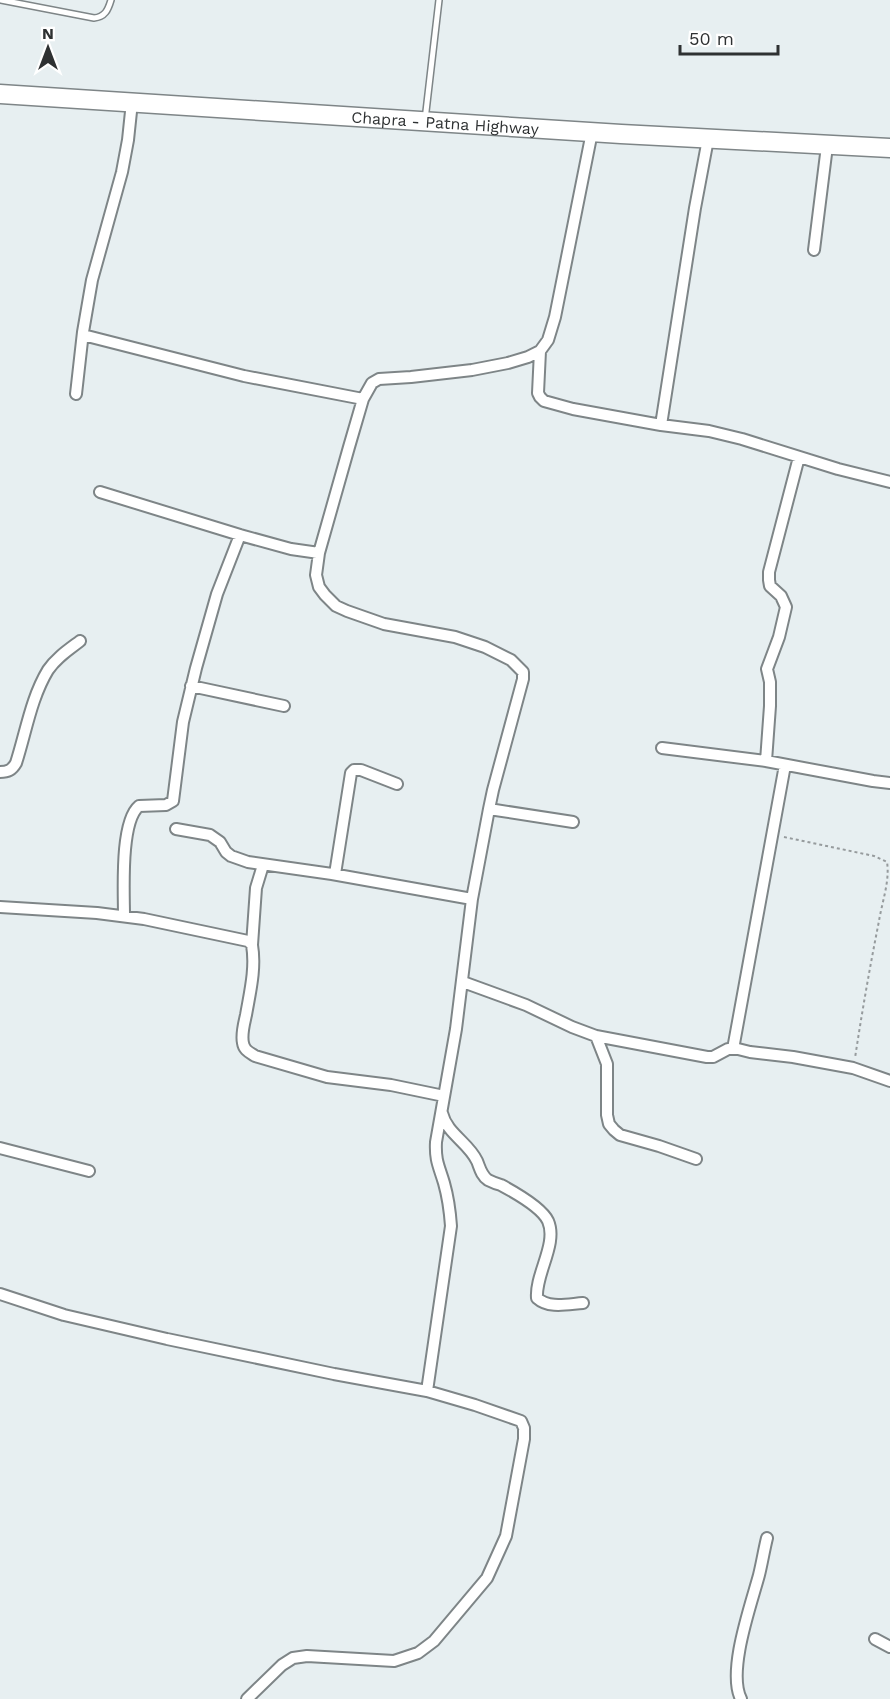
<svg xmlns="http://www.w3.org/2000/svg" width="890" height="1699" viewBox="0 0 890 1699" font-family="'Work Sans',sans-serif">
<rect width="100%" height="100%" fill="#e7eff1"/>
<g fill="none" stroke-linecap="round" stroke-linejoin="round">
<defs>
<path id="service" d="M 1,0 L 94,18 C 105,17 108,10 111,0
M 425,120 L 439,0"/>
<path id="minor" d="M 814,250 L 827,146
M 83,335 L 244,376 L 363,399
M 540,351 L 538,393 L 540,397 L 544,401 L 573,409 L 661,425 L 709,431 L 742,439 L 838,469 L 890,482
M 76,394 L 83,332 L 92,280 L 122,172 L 128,140 L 132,102
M 661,425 L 695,208 L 708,139
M 100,492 L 240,535 L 291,549 L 319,553
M 191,686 L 284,706
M 662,748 L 766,761 L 873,781 L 890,783
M 766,761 L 770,706 L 770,682 L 767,669 L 779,637 L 786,607 L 781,596 L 770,586 L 769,580 L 769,572 L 799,457
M 0,772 C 8,772 12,770 16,763 C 26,732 31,698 48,670 C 56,658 68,650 80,641
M 489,809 L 573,822
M 176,829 L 210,835 L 220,842 L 226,852 L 231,856 L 248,862 L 332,874 L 472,899
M 335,874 L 351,773 L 354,770 L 361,770 L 397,784
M 0,907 L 97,913 L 144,919 L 248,941 L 252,945 C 256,968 250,992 246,1015 C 244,1024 241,1034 243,1043 C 244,1050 249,1052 255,1056 L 327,1077 L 391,1085 L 444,1096
M 124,916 C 124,891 120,822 139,806 L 166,805 L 173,801 L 183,722 L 196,668 L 217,594 L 240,535
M 252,945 L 256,888 L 263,865
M 463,982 L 526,1005 L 572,1027 L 596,1036 L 707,1057 L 713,1057 L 728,1049 L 738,1049 L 750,1052 L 793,1057 L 853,1068 L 890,1081
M 596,1036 L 607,1064 L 607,1115 L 609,1124 L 614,1130 L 620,1135 L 659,1146 L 696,1159
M 733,1049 L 785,765
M 442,1113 C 447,1134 468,1142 477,1161 C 480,1168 481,1175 488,1180 C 492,1182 497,1184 501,1185 C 514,1192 542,1208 548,1221 C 558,1244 535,1274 537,1298 C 549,1309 568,1304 583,1303
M 0,1148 L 89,1171
M 0,1294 L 64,1315 L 167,1339 L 334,1374 L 427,1391 L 475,1405 L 521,1421 L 524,1428 L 524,1439 L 506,1536 L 487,1578 L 434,1641 L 418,1653 L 394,1661 L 307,1656 L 293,1658 L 282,1665 L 247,1699
M 427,1391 L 451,1226 C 450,1212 448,1197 444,1183 C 439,1166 435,1161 436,1142 L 456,1029 L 472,899 L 489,809 L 493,790 L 523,679 L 523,672 L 511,660 L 485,647 L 455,637 L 384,624 L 347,611 L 336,606 L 325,595 L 319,587 L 316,575 L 319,553 L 349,447 L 363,399 L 372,383 L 379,379 L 411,377 L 472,370 L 508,363 L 528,357 L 540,351 L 548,340 L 555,317 L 592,132
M 875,1639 L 890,1647
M 741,1699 C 727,1671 751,1605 759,1575 C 762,1563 764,1550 767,1538"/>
<g id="trunk">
<path id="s1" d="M 0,94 L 621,134 L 890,148"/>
</g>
</defs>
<!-- service casing -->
<use href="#service" stroke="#7e8587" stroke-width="8"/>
<!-- minor casing -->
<use href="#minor" stroke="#7e8587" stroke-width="14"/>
<!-- trunk casing -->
<use href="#trunk" stroke="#7e8587" stroke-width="21"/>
<!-- path -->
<path stroke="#969b9d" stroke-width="2" stroke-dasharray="3 3" stroke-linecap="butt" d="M 784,837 L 874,856 L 887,862 C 890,881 882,902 879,921 C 870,966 862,1012 855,1058"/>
<!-- service -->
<use href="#service" stroke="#fff" stroke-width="5"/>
<!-- minor -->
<use href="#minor" stroke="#fff" stroke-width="10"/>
<!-- trunk -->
<use href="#trunk" stroke="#fff" stroke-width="18"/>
</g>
<g text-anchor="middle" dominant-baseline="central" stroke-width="5" stroke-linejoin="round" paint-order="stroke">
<!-- street labels -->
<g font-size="16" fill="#2e3132" stroke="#fff">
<text stroke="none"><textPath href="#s1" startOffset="446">Chapra - Patna Highway</textPath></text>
</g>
</g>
<!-- north arrow -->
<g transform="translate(48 48)" stroke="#ffffff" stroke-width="4.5" paint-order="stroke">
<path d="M0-4.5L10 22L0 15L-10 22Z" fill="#2e3132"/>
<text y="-9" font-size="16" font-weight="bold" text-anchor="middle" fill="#2e3132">N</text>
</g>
<!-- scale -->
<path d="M680 45v9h98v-9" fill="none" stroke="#2e3132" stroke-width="3"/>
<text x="689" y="45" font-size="18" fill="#2e3132" stroke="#ffffff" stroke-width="4.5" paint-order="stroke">50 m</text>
</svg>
